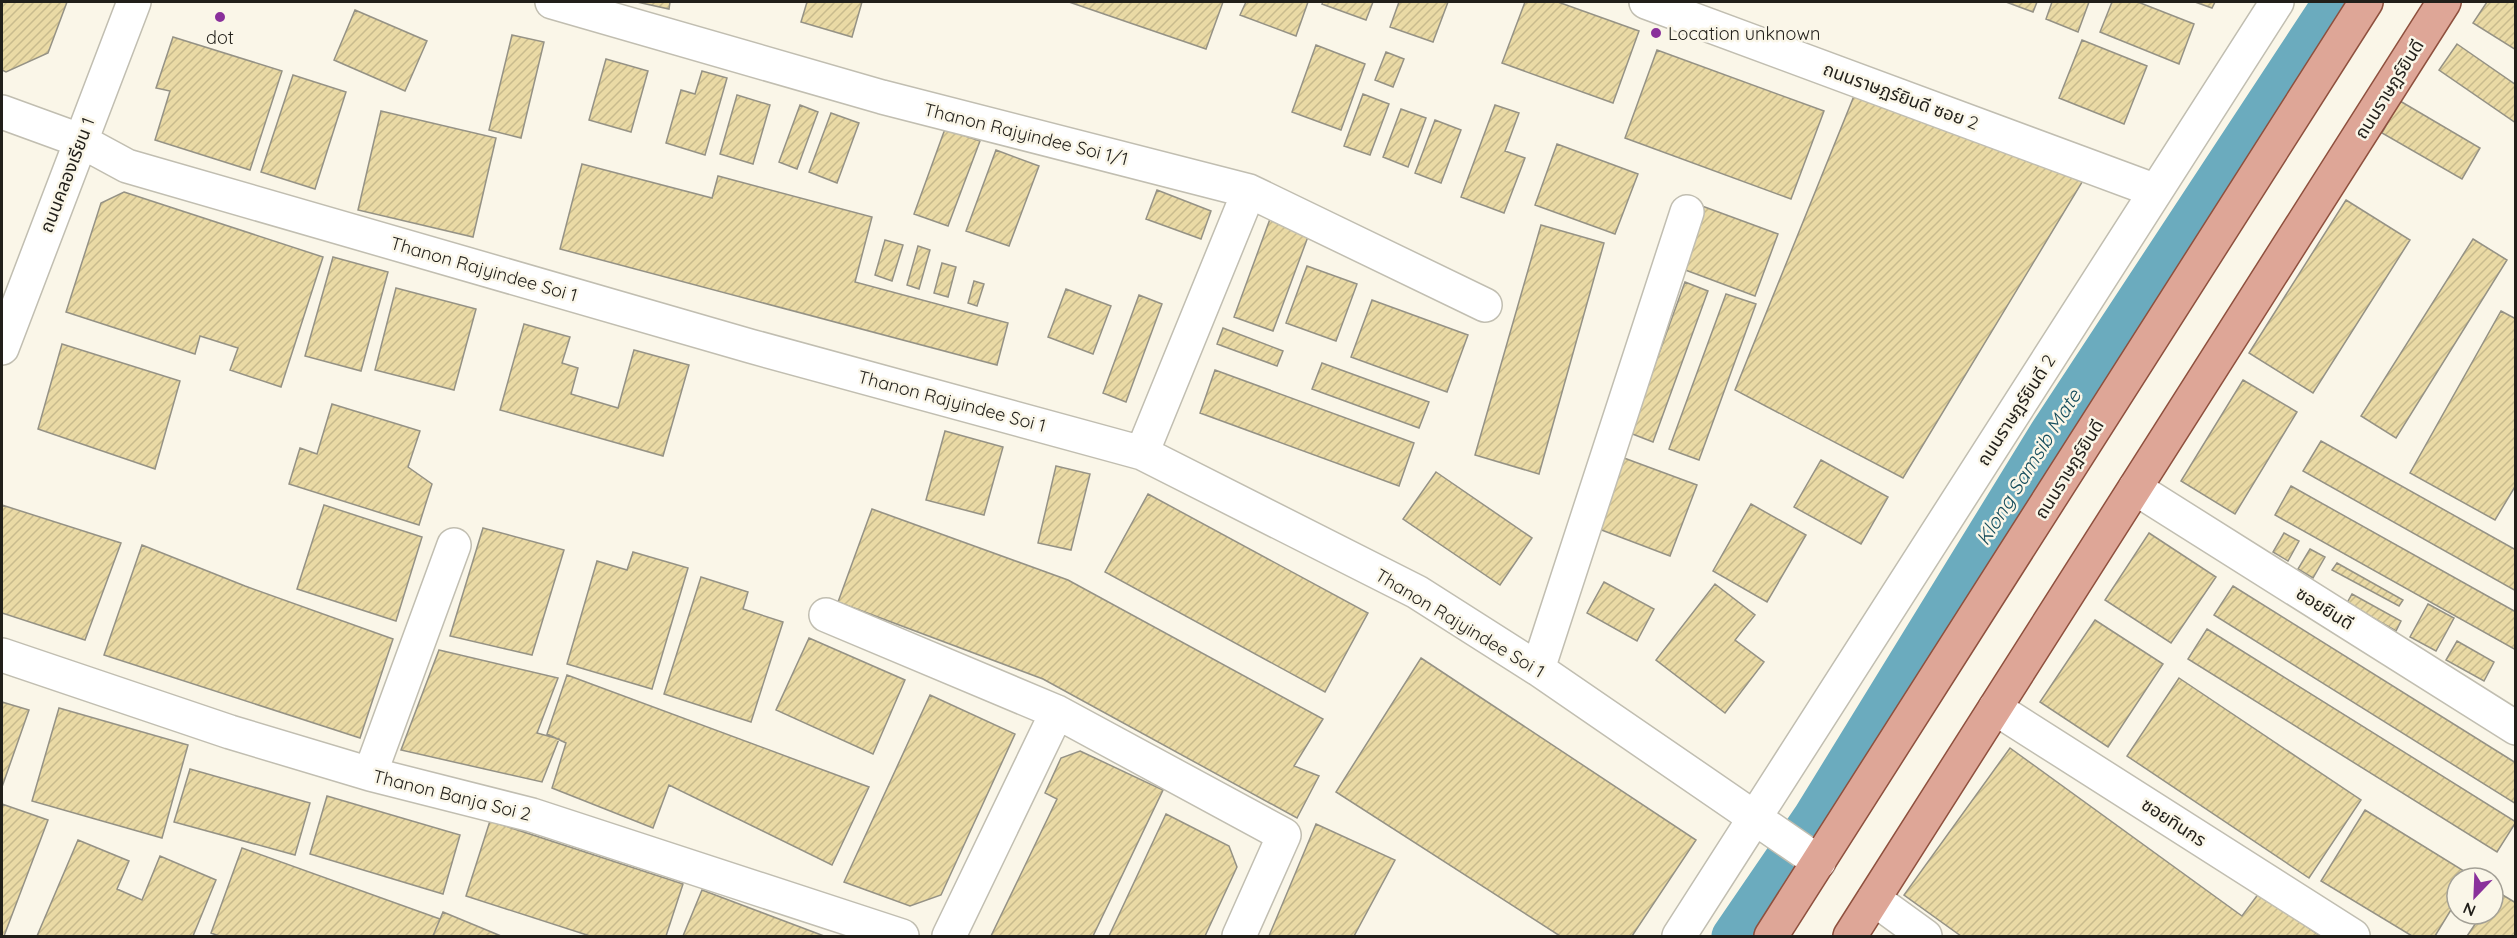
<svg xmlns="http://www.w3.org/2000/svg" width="2517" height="938" viewBox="0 0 2517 938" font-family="Quicksand,'Noto Sans Thai',sans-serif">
<defs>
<pattern id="building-hatch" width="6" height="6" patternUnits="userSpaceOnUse" patternTransform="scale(1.5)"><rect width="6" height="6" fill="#eadaa5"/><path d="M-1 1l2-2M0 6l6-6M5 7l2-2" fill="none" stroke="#c8bb8d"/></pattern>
</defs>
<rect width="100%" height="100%" fill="#faf6e8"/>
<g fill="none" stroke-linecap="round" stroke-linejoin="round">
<!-- canal -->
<path stroke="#6babbe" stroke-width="39" d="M 1731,936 L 1813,816 L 2048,434 L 2332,2"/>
</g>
<!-- building -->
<path fill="url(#building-hatch)" stroke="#959285" stroke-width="1.5" d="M 2,2 L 67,2 L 48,53 L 6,72 L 2,70 Z
M 637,2 L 670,2 L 669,9 Z
M 807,2 L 862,2 L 852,37 L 801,22 Z
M 1069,2 L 1223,2 L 1206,49 Z
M 1246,2 L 1308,2 L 1296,36 L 1240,15 Z
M 1323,2 L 1373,2 L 1366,20 L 1322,4 Z
M 1399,2 L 1448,2 L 1433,42 L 1390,27 Z
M 1525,2 L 1558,2 L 1639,31 L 1613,103 L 1502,63 Z
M 2006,2 L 2037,2 L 2033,12 Z
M 2052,2 L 2089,2 L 2078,32 L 2046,19 Z
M 2112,2 L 2138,2 L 2194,24 L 2179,64 L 2100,32 Z
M 2195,2 L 2215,2 L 2212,8 Z
M 2487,2 L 2516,2 L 2516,50 L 2473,23 Z
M 355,10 L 427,41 L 405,91 L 334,60 Z
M 512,35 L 544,42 L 521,138 L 489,130 Z
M 173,37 L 282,71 L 250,170 L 155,140 L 170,91 L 156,88 Z
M 2082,40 L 2147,66 L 2124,124 L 2059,98 Z
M 2457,44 L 2516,85 L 2516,123 L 2439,70 Z
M 1316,45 L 1365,64 L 1341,130 L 1292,112 Z
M 1657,50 L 1824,111 L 1791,199 L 1625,138 Z
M 1386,52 L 1404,59 L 1393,87 L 1375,80 Z
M 606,59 L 648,71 L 631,132 L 589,120 Z
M 702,71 L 727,78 L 705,155 L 666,143 L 681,90 L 695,94 Z
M 293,75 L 346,92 L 315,189 L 261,172 Z
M 1363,94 L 1389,104 L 1370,155 L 1344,146 Z
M 737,95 L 770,105 L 753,164 L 720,154 Z
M 1854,96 L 2084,179 L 1903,478 L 1735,390 Z
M 2400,101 L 2480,148 L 2462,179 L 2382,133 Z
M 800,105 L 818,112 L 797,169 L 779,162 Z
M 1495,105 L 1519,113 L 1505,151 L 1525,158 L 1504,213 L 1461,197 Z
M 1401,109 L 1426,118 L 1408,167 L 1383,157 Z
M 381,111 L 496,138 L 473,237 L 358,210 Z
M 831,113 L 859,123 L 837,183 L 809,172 Z
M 1435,120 L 1461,130 L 1441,183 L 1415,173 Z
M 945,129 L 980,141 L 948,226 L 914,214 Z
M 1557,144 L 1638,174 L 1615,234 L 1535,205 Z
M 996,150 L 1039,166 L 1009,246 L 966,231 Z
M 582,164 L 712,198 L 718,176 L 872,217 L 855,282 L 1008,323 L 997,365 L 560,249 Z
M 1157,190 L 1211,211 L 1201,239 L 1146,219 Z
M 124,192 L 323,257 L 281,387 L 230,370 L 238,348 L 200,336 L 195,354 L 66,312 L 101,203 Z
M 2346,200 L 2410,240 L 2313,393 L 2249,353 Z
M 1702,206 L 1778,234 L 1755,296 L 1680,268 Z
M 1270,219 L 1309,234 L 1273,331 L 1234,317 Z
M 1541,225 L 1604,243 L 1539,474 L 1475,455 Z
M 2473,239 L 2507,260 L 2396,438 L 2361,416 Z
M 885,240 L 903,245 L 892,281 L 875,275 Z
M 918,246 L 930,250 L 919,289 L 907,285 Z
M 333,257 L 388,272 L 361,371 L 305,356 Z
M 942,263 L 956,267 L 948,297 L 934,293 Z
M 1307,266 L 1357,284 L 1336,341 L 1286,323 Z
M 974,281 L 984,284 L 977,306 L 968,303 Z
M 1685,282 L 1708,291 L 1653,442 L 1630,433 Z
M 396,288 L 476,309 L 454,390 L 375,370 Z
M 1066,289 L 1111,306 L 1093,354 L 1048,337 Z
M 1726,294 L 1756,304 L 1699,460 L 1669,449 Z
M 1139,295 L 1162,304 L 1126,402 L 1103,393 Z
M 1372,300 L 1468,335 L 1447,392 L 1351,357 Z
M 2501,311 L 2516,319 L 2516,485 L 2495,520 L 2410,473 Z
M 524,324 L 570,337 L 562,363 L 578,368 L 571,394 L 618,408 L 634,350 L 689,365 L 663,456 L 500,410 Z
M 1223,328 L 1283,351 L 1277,366 L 1217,344 Z
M 62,344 L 180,381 L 155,469 L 38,429 Z
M 1322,363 L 1429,402 L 1419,428 L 1312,389 Z
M 1215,370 L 1414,443 L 1399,486 L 1200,413 Z
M 2243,380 L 2297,412 L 2235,514 L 2181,481 Z
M 332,404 L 420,431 L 408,467 L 432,484 L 419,525 L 289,484 L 300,448 L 317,454 Z
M 945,431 L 1003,447 L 984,515 L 926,500 Z
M 2321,441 L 2516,550 L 2516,591 L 2303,471 Z
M 1624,458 L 1697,485 L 1670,556 L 1599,529 Z
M 1821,460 L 1888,497 L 1861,544 L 1794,507 Z
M 1056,466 L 1090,474 L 1071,550 L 1038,543 Z
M 1436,472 L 1532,538 L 1500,585 L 1403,519 Z
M 2291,486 L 2516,612 L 2516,650 L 2275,515 Z
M 1148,494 L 1368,613 L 1325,692 L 1105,572 Z
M 1751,504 L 1806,535 L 1767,602 L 1713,571 Z
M 2,505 L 121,543 L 85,640 L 2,613 Z
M 324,505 L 422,537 L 396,621 L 297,589 Z
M 872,509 L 1068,580 L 1323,719 L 1294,766 L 1319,776 L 1297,818 L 1043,679 L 838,602 Z
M 483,528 L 564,550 L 532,655 L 450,636 Z
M 2149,533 L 2216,577 L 2171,643 L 2105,600 Z
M 2284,533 L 2299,541 L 2288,561 L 2273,552 Z
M 142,545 L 245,586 L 393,639 L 360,738 L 104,655 Z
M 2310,549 L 2325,557 L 2313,578 L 2298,569 Z
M 633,552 L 688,568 L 652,689 L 567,664 L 597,561 L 627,570 Z
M 2337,563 L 2403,600 L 2399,606 L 2332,570 Z
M 701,577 L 748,592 L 743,609 L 783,622 L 751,722 L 664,694 Z
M 1604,582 L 1654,609 L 1637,641 L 1587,613 Z
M 1715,584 L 1755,615 L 1735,640 L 1764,662 L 1725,713 L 1656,660 Z
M 2233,586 L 2516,763 L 2516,804 L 2214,615 Z
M 2352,594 L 2401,621 L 2396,631 L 2347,603 Z
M 2428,604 L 2454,618 L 2436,651 L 2410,637 Z
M 2095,620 L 2163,664 L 2108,747 L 2040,702 Z
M 2207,629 L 2516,822 L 2497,852 L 2188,659 Z
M 809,638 L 905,680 L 873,754 L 776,710 Z
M 2457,641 L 2494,662 L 2484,681 L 2446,660 Z
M 439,650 L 558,678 L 537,733 L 559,739 L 542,782 L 401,750 Z
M 1421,658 L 1696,840 L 1632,936 L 1560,936 L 1336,792 Z
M 567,675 L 869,787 L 832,865 L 669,785 L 653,828 L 552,788 L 566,743 L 547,734 Z
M 2179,678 L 2361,800 L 2309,878 L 2127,756 Z
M 930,695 L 1015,734 L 941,895 L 910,906 L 844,882 Z
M 2,702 L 29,710 L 2,787 Z
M 59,708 L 188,745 L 162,838 L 32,801 Z
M 2010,748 L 2242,916 L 2259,893 L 2320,936 L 1961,936 L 1904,895 Z
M 1080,751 L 1163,790 L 1093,936 L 991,936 L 1057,799 L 1045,793 L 1061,758 Z
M 190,769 L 310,803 L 295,855 L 174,822 Z
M 327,796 L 460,835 L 443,894 L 310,854 Z
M 2,804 L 48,820 L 4,936 L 2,936 Z
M 2365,810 L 2472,876 L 2471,878 L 2457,878 L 2457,900 L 2435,936 L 2412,936 L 2321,881 Z
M 1166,814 L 1229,846 L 1237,867 L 1205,936 L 1109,936 Z
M 490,821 L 683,884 L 666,936 L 590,936 L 466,896 Z
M 1316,824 L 1395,860 L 1354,936 L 1269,936 Z
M 78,840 L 129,861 L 117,889 L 142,900 L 160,856 L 216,880 L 193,936 L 37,936 Z
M 242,848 L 440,919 L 433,936 L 219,936 L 211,933 Z
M 702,890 L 824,936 L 683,936 Z
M 2496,891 L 2516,903 L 2516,936 L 2467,936 L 2482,914 L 2493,914 L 2493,897 Z
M 443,912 L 501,936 L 433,936 Z"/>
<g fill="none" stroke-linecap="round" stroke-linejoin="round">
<defs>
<path id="minor" d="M 552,2 L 882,97 L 1249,191 L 1485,305
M 1646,2 L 2156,191
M 2,112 L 79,140 L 127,166 L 750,346 L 1142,453 L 1417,592 L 1538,669 L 1819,862
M 2,348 L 134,2
M 1142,453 L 1249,191
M 2135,488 L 2516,728
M 826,615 L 1057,712 L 1284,835 L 1239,936
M 2,655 L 230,732 L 370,774 L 532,815 L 902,936
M 1538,669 L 1687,212
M 1995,708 L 2353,936
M 370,774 L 454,545
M 1874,899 L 1925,936
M 949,936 L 1057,712
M 1679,936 L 2277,2"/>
<path id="major" d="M 1771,936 L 2366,2
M 1850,936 L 2444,2"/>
</defs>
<!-- minor casing -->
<use href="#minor" stroke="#c1beb1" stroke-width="36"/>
<!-- major casing -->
<use href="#major" stroke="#8e503e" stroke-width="36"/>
<!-- minor -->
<use href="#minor" stroke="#fff" stroke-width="33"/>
<!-- major -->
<use href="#major" stroke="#dea697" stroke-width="33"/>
</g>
<!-- markers -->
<g fill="#8a309b" stroke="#faf6e8" stroke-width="2">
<circle cx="220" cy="17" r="6"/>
<circle cx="1656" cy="33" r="6"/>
</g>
<g text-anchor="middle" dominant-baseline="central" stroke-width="5" stroke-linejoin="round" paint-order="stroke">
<!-- poi labels -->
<g font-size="18" fill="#211f1a" stroke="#faf6e8" text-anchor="start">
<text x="1668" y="33">Location unknown</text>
<text x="220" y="37" text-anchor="middle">dot</text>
</g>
<!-- street labels -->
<g font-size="18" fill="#211f1a" stroke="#faf6e8">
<text transform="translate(2389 89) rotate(-58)">ถนนราษฎร์ยินดี</text>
<text transform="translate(1901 96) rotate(20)">ถนนราษฏร์ยินดี ซอย 2</text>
<text transform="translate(1026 134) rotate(14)">Thanon Rajyindee Soi 1/1</text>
<text transform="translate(67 175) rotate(-69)">ถนนคลองเรียน 1</text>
<text transform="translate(484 269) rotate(16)">Thanon Rajyindee Soi 1</text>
<text transform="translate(952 401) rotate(15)">Thanon Rajyindee Soi 1</text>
<text transform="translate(2016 410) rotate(-57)">ถนนราษฎร์ยินดี 2</text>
<text transform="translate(2069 469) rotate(-58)">ถนนราษฎร์ยินดี</text>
<text transform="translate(2325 608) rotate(32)">ซอยยินดี</text>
<text transform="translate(1460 623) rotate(31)">Thanon Rajyindee Soi 1</text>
<text transform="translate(452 795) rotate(14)">Thanon Banja Soi 2</text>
<text transform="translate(2174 822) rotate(33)">ซอยทินกร</text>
</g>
<!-- water labels -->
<g font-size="20" font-style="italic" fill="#164d5c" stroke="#faf6e8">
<text transform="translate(2028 467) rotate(-58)">Klong Samsib Mate</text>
</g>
</g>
<!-- border -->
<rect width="2517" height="938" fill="none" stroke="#211f1a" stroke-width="6"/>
<!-- north arrow -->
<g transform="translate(2475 896) rotate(203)"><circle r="28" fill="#faf6e8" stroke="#a3a096" stroke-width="1.5"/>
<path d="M0-4.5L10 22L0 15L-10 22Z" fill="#8a309b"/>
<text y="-9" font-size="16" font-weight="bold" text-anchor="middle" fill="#211f1a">N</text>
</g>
</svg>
